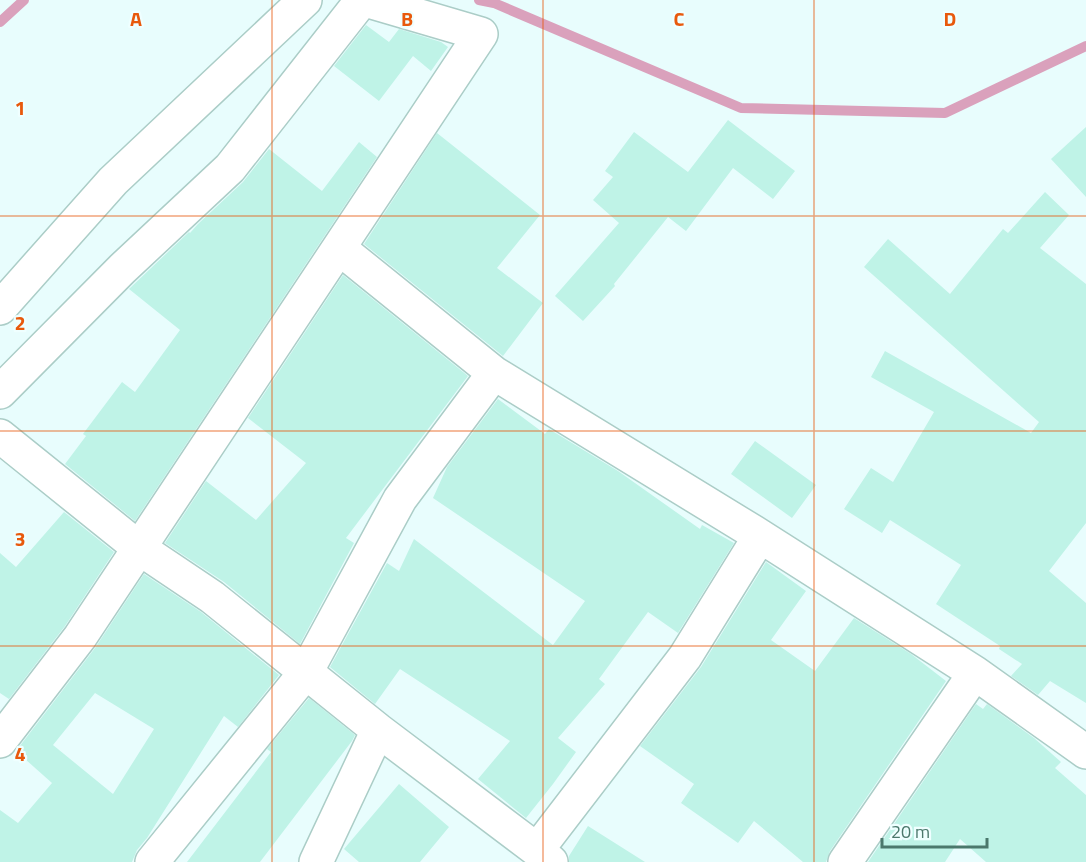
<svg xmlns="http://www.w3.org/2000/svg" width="1086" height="862" viewBox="0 0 1086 862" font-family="'Titillium Web',sans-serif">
<rect width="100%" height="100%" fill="#e8fdfd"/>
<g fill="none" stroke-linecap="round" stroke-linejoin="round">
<!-- stream -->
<path stroke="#daa1bc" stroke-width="10" d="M 479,0 L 494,3 L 741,108 L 945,113 L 1086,46
M 0,22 L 24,0"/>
</g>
<!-- building -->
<path fill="#bff3e7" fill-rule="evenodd" d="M 366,25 L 389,42 L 399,29 L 441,42 L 448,47 L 431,71 L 413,56 L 379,101 L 334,66 Z
M 728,120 L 795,171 L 773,199 L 733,168 L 686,231 L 668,217 L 614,284 L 615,286 L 583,321 L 555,296 L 619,223 L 593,200 L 613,177 L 605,171 L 634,132 L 688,172 Z
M 1086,127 L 1086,197 L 1051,159 Z
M 437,133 L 540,215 L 497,268 L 543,303 L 503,356 L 364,244 Z
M 359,142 L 377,157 L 135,521 L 65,464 L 86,436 L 83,434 L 122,382 L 135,392 L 180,330 L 129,289 L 189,232 L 190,233 L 198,224 L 243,182 L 269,149 L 322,191 Z
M 1045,192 L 1069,215 L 1040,248 L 1086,284 L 1086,523 L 1049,571 L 1086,603 L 1086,703 L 1050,681 L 1038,695 L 1011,676 L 1022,664 L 999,649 L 1000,646 L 936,604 L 961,565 L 890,520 L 882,533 L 844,509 L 871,468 L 893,482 L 934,412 L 871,377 L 885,351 L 1031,433 L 1039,422 L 864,267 L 888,239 L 950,294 L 1003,229 L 1008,233 Z
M 343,275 L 468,376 L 346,538 L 354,543 L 300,644 L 224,582 L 165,543 L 206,481 L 256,520 L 306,463 L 248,418 Z
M 498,399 L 545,434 L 549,429 L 618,471 L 700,529 L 702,525 L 734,543 L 678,633 L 648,612 L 599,679 L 605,684 L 558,738 L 576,752 L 553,784 L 526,818 L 478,779 L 510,741 L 400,669 L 375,704 L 330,667 L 387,563 L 399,571 L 414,539 L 553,645 L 585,601 L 433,498 L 447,467 Z
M 755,441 L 816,485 L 792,518 L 731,474 Z
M 64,512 L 114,552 L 65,626 L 9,699 L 0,693 L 0,553 L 16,567 Z
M 766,562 L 806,591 L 771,640 L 815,671 L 854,618 L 911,654 L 946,681 L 830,851 L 826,862 L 803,862 L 754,821 L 738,843 L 681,803 L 694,784 L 640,746 L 701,667 Z
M 144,574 L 201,612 L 279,675 L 238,727 L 224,716 L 147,838 L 137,850 L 132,862 L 0,862 L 0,810 L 18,823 L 52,783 L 16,751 L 95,648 ZM 95,693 L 154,729 L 113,794 L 53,745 Z
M 309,698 L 355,735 L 352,741 L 260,862 L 187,862 L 271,752 L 267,749 Z
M 976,704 L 983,709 L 987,704 L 1034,738 L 1061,762 L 1055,768 L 1086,795 L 1086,862 L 986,862 L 960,839 L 945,862 L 868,862 Z
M 399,784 L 449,827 L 420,862 L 359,862 L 344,849 Z
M 588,826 L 645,862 L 569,862 L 569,856 Z"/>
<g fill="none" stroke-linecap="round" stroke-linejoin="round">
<defs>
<path id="minor" d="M 339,248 L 494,373
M 0,308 L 113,181 L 305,0
M 0,392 L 122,269 L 230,168 L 362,0
M 0,436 L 139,548 L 212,597 L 378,730
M 0,741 L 80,637 L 481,34 L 365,0
M 537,850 L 685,657 L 760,536
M 152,862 L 306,672 L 400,499 L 494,373 L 760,536 L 975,673 L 1086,752
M 316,862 L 378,730 L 537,850 L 551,862
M 845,862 L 975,673"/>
</defs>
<!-- minor casing -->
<use href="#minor" stroke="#abcdc7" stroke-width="36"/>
<!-- minor -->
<use href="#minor" stroke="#fff" stroke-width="33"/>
</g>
<!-- grid -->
<path fill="none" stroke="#e8590c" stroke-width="1.5" stroke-opacity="0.55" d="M 272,0 L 272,862M 543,0 L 543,862M 814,0 L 814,862M 0,216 L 1086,216M 0,431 L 1086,431M 0,646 L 1086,646"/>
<g font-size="20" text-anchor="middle" font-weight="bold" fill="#e8590c" stroke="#efffff" stroke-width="4.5" stroke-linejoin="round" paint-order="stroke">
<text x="136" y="26">A</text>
<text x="407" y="26">B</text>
<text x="679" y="26">C</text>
<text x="950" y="26">D</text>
<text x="20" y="115">1</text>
<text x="20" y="330">2</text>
<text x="20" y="546">3</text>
<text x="20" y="761">4</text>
</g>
<!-- scale -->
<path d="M882 838v9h105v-9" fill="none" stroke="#4b786c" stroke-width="3"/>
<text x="891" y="838" font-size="18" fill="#4b786c" stroke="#efffff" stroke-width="4.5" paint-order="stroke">20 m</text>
</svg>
